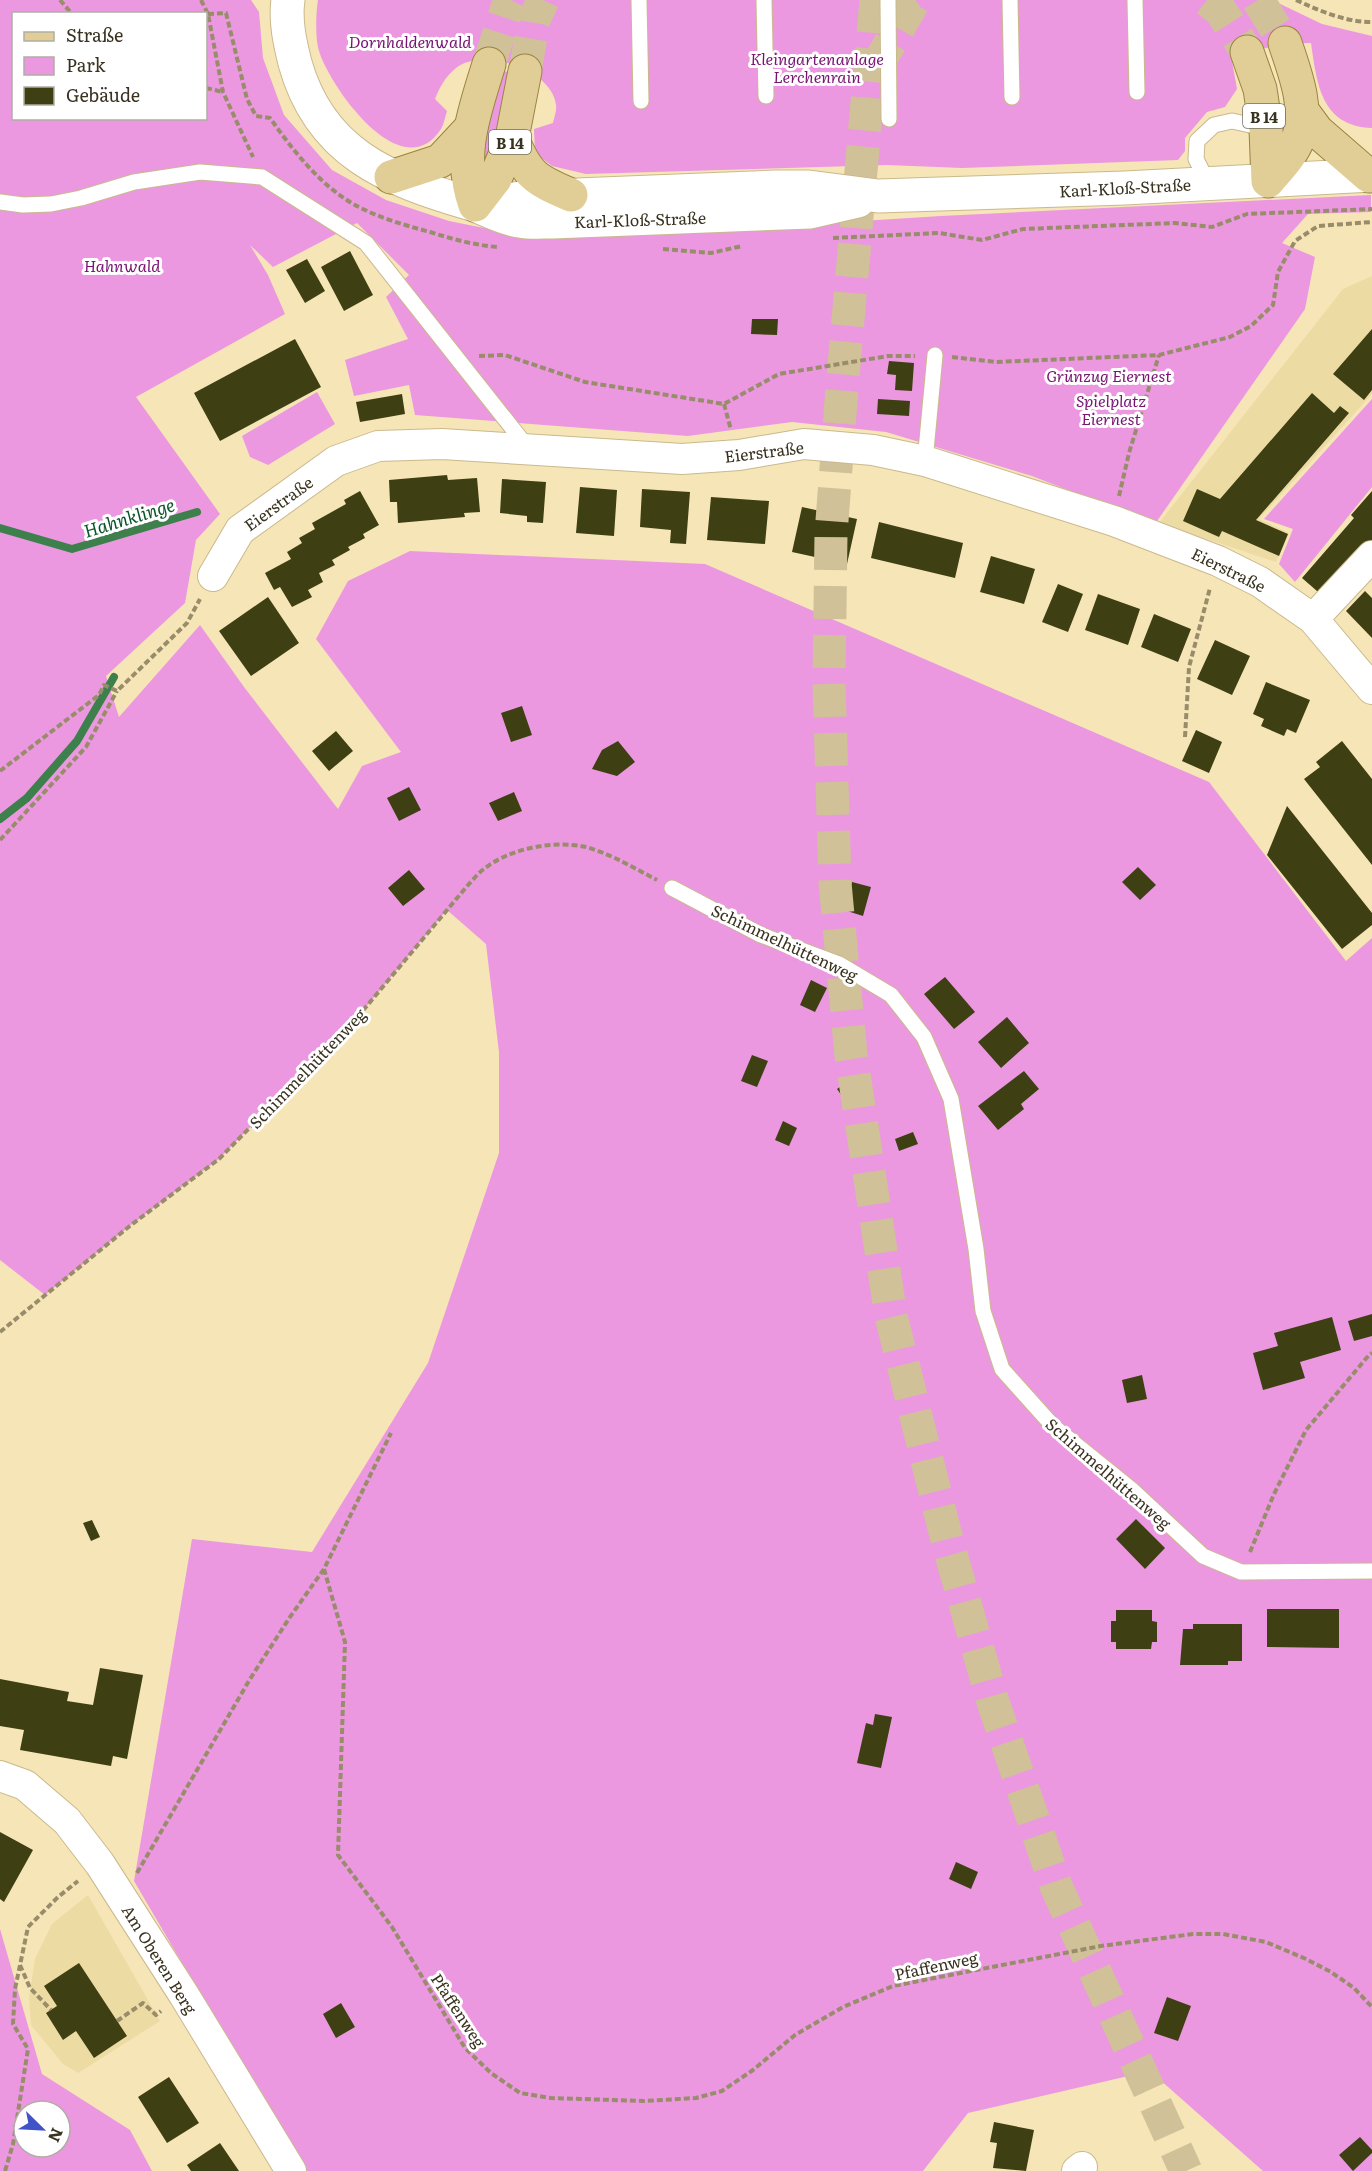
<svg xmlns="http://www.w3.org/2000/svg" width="1372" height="2171" viewBox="0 0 1372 2171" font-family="Literata,serif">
<rect width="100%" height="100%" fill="#f6e5b6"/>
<!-- built -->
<path fill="#eddba4" d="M 1372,276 L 1372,394 L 1259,519 L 1289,533 L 1276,562 L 1159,523 L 1343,289 Z
M 88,1895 L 160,2021 L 78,2073 L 63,2064 L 31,2025 L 29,1998 L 35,1959 L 52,1924 Z"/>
<!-- green -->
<path fill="#eb98e1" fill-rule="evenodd" d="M 0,0 L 251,0 L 259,12 L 263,58 L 284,115 L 332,170 L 386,200 L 449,221 L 509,233 L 782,226 L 941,216 L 1371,195 L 1371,212 L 1308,214 L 1282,243 L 1315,257 L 1305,309 L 1155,524 L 1032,476 L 886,432 L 792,422 L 688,436 L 415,415 L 409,385 L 354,396 L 345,360 L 408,339 L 386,297 L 409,275 L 357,223 L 273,267 L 250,245 L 268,275 L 285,314 L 136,397 L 220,514 L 196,540 L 185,603 L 106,676 L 119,717 L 200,625 L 244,687 L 338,809 L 362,766 L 401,752 L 316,639 L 348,581 L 410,551 L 705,564 L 1209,782 L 1346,961 L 1372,938 L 1372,2171 L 1263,2171 L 1150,2071 L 968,2113 L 923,2171 L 304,2171 L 134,1881 L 192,1539 L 312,1552 L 428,1363 L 499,1153 L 499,1052 L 486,944 L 447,910 L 355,1020 L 219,1159 L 131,1225 L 45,1295 L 0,1260 ZM 14,14 L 206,14 L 206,118 L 14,118 Z
M 318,0 L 1272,0 L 1322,24 L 1372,36 L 1372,128 C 1321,126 1317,84 1311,43 C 1283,43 1257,47 1232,61 L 1237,89 L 1225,107 L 1207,112 L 1185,138 L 1185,151 L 1178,160 L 962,168 L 887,165 L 586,174 L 552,166 L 535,153 L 534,129 L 553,123 C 554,118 557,110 556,105 C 552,69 483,47 456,68 C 445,77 440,87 435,99 L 447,111 C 445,117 444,124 441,129 C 402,189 330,87 319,51 C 315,39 316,12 318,0 Z
M 500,70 L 512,73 L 502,140 L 483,166 L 483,148 Z
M 317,392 L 335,424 L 268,465 L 250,457 L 242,436 Z
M 1372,399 L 1372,487 L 1295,582 L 1279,564 L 1293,529 L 1264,519 Z
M 0,1929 L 42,2074 L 130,2130 L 152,2171 L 0,2171 ZM 24,2111 L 60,2111 L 60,2147 L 24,2147 Z"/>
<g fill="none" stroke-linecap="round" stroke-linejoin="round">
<!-- stream -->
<path stroke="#3d804c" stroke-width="8" d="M 0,528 L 72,549 L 197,512
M 0,819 L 27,798 L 77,741 L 114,677"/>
</g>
<!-- building -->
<path fill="#3e3f13" d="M 350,251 L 373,295 L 344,311 L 321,267 Z
M 307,259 L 325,291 L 305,303 L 286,270 Z
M 752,319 L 778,319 L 777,335 L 751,334 Z
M 1372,329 L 1372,390 L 1364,400 L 1333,374 Z
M 295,339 L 321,387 L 220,441 L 194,393 Z
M 889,361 L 914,363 L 912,391 L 895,390 L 896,375 L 887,374 Z
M 1312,393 L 1334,413 L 1340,406 L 1349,413 L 1256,520 L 1288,534 L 1279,556 L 1222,531 L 1219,537 L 1183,521 L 1197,489 L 1220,499 Z
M 402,394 L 405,414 L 360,422 L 356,402 Z
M 878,399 L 910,401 L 909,416 L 877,414 Z
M 447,475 L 448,480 L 477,478 L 480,512 L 464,513 L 465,517 L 398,523 L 397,502 L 390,502 L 389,480 Z
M 502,479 L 546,482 L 543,523 L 527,522 L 527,516 L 500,513 Z
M 580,487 L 617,490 L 614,536 L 576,533 Z
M 642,489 L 690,492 L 686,544 L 670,543 L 671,530 L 640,527 Z
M 360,491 L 379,525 L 363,534 L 365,538 L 348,547 L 350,550 L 332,560 L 335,565 L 319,573 L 323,582 L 308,590 L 312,597 L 292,607 L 280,587 L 274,590 L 265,573 L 291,559 L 287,552 L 302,543 L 299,538 L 315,529 L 312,523 L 346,504 L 344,500 Z
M 1372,491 L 1372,543 L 1325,598 L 1302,578 L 1354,518 L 1351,515 Z
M 711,497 L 769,501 L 765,544 L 707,540 Z
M 802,507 L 857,519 L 847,564 L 792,552 Z
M 879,522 L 963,543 L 955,578 L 871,558 Z
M 991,556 L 1035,569 L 1024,604 L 980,592 Z
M 1058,584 L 1083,594 L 1068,632 L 1042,622 Z
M 1365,591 L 1372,598 L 1372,638 L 1346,611 Z
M 1098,594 L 1140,609 L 1128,645 L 1085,630 Z
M 268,597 L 299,643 L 251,676 L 219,631 Z
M 1154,614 L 1191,629 L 1178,662 L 1141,647 Z
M 1215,640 L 1250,656 L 1232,695 L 1197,679 Z
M 1266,682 L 1310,700 L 1296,733 L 1287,729 L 1284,736 L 1261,726 L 1264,719 L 1253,714 Z
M 522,706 L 532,735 L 511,742 L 501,713 Z
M 1196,730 L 1222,742 L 1209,773 L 1182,761 Z
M 336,731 L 353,751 L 329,771 L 312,751 Z
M 618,741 L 635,762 L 617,776 L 592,769 L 602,750 Z
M 1342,741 L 1372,779 L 1372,865 L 1304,779 L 1320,767 L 1316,762 Z
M 409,787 L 421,810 L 399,821 L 387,798 Z
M 514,792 L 522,811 L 498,821 L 489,803 Z
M 1287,806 L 1372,913 L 1372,925 L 1342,949 L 1267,855 Z
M 1138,867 L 1156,885 L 1140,900 L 1122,882 Z
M 409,870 L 425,889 L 403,906 L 388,888 Z
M 852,882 L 871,887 L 863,916 L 844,910 Z
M 945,977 L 975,1012 L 954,1029 L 924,994 Z
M 811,980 L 827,988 L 815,1012 L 800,1005 Z
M 1007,1017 L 1029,1043 L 1001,1068 L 978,1042 Z
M 752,1055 L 768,1061 L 757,1087 L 741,1081 Z
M 1024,1071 L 1039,1089 L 1021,1104 L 1024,1109 L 998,1130 L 978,1106 Z
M 854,1077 L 864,1091 L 847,1103 L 837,1089 Z
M 783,1121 L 797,1128 L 789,1146 L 775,1140 Z
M 913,1132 L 918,1144 L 899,1151 L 895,1139 Z
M 1372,1314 L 1372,1336 L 1354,1341 L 1348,1321 Z
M 1332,1317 L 1341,1350 L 1300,1362 L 1305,1378 L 1263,1390 L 1253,1353 L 1278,1346 L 1274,1333 Z
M 1142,1375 L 1147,1399 L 1127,1403 L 1122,1380 Z
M 1136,1519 L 1165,1548 L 1145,1569 L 1116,1539 Z
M 92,1520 L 100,1537 L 91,1541 L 83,1523 Z
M 1267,1609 L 1339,1609 L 1339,1648 L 1267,1647 Z
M 1116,1610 L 1152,1610 L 1152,1621 L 1157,1622 L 1157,1642 L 1152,1642 L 1151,1649 L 1116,1649 L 1116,1642 L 1111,1642 L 1111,1621 L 1116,1621 Z
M 1193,1624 L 1242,1624 L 1242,1661 L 1228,1661 L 1228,1665 L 1180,1665 L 1183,1629 L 1193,1629 Z
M 100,1668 L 143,1675 L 127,1759 L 113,1756 L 111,1766 L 20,1750 L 24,1730 L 0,1726 L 0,1679 L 69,1692 L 67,1701 L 93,1705 Z
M 875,1714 L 892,1717 L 881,1768 L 857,1763 L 866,1723 L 873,1725 Z
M 0,1832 L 33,1850 L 4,1902 L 0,1899 Z
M 956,1862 L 978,1872 L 971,1889 L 949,1879 Z
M 79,1963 L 127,2036 L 94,2058 L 76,2031 L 63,2040 L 46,2013 L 57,2006 L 44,1986 Z
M 1167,1997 L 1191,2006 L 1178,2041 L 1154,2033 Z
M 341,2003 L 355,2027 L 336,2038 L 323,2014 Z
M 169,2077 L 199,2123 L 167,2143 L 138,2097 Z
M 994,2122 L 1034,2130 L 1026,2171 L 993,2168 L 997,2143 L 990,2142 Z
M 1360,2137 L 1372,2150 L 1372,2153 L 1353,2171 L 1339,2155 Z
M 220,2143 L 239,2171 L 191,2171 L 187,2165 Z"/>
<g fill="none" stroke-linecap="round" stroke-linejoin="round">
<!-- primary-tunnel -->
<path stroke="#d0c198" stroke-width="33" stroke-dasharray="33 16" stroke-linecap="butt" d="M 876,0 L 842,388 L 831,534 L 829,683 L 835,883 L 851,1055 L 891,1316 L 947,1540 L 992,1699 L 1056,1886 L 1186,2171
M 1207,0 L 1221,11 L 1247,52
M 1258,0 L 1285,43
M 489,64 L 507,8 L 511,0
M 525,71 L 534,20 L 543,0
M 874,71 L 913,3 L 917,0"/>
<defs>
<path id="lane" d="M 639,0 L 641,101
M 764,0 L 766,96
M 888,0 L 889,119
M 1010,0 L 1012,97
M 1135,0 L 1137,92
M 1208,183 L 1196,159 L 1197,141 L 1214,125 L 1232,121 L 1268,129
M 0,202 L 23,205 L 51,204 L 81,198 L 134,182 L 200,172 L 262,177 L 366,243 L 528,448
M 925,461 L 935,355
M 672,888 L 761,935 L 839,964 L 891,995 L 924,1037 L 951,1099 L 976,1249 L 983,1311 L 1002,1369 L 1053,1426 L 1131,1489 L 1203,1556 L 1241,1572 L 1372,1571"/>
<path id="street" d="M 213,576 L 240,530 L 336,461 L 378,446 L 442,444 L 682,459 L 739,455 L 804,444 L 873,450 L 925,461 L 1114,521 L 1218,561 L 1260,582 L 1313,619 L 1372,689
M 1313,619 L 1372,556
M 0,1776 L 25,1785 L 67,1821 L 100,1864 L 184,1995 L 291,2171
M 1077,2171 L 1082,2167"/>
<path id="secondary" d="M 288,0 C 285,21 290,43 295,63 C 320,153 387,179 468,203 C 485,208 502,219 520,221 C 530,223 541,222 552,222 L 810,212 L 858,201
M 475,205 L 527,197 L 776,187 L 809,187 L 878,196 L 1125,188 L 1372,175"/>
<path id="primary" d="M 1247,52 L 1260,89 L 1266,129 L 1268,181
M 1303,112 L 1317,131 L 1369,176
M 512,138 C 527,175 535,180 571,195
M 391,177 L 440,161 L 469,130
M 1268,181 C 1279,168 1292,155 1298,139 C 1309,108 1295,73 1285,43
M 475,205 L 495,179 L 512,138 L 525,71
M 475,205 C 457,156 475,110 489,64"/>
</defs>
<!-- lane casing -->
<use href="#lane" stroke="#cab98c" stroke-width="17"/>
<!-- street casing -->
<use href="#street" stroke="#cab98c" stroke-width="32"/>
<!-- secondary casing -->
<use href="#secondary" stroke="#cab98c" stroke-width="35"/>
<!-- primary casing -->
<use href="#primary" stroke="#99833f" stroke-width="35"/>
<!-- path -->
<path stroke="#988c6b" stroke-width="4" stroke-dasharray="6 3" stroke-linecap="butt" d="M 60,0 L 72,14
M 201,0 L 208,14 L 223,92 L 253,157
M 1296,0 C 1320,11 1345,22 1372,22
M 208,14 L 226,13 L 247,99 L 256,116 L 270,118 C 295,153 325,192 365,210 C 386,220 408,226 430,232 C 452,239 474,245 497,247
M 206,88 L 223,92
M 833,238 L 939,233 L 982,240 L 1023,229 L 1175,223 L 1212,227 L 1247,214 L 1372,209
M 663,249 L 711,253 L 742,246
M 479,356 L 505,355 L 585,382 L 724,404 L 779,374 L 888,356 L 915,356
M 952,357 L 996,362 L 1159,355 L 1230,337 L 1251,326 L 1273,305 L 1278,272 L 1295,241 L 1318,226 L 1372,222
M 724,404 L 731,430
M 1119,496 L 1129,453 L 1159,355
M 1185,737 L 1189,667 L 1210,588
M 0,771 L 99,695 L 104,685 L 117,691 L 187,623 L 200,599
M 0,840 L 86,747 L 117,691
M 0,1332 L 131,1225 L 219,1159 L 355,1020 L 468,885 C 473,880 478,873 484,869 C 510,848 554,840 586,847 C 611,854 634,868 657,880
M 1250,1552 L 1274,1494 L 1306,1430 L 1369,1355 L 1372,1353
M 324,1569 L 345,1642 L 338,1855 L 392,1927 L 465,2048 L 491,2073 L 520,2093 L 551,2098 L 644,2101 L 696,2098 L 722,2091 L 753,2070 L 795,2035 L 843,2007 L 893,1986 L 1101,1946 L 1193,1934 L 1223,1934 L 1266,1942 L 1306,1959 L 1331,1972 L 1354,1988 L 1372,2007
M 137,1873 L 250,1679 L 290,1617 L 324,1569 L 391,1433
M 20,1965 L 30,1988 L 51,2010
M 117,2021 L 143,2003 L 156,2015 L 161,2011
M 5,2171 L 13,2144 L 28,2049 L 13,2024 L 15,1989 L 28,1927 L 58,1897 L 78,1881"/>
<!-- lane -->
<use href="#lane" stroke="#fff" stroke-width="15"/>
<!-- street -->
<use href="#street" stroke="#fff" stroke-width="30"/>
<!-- secondary -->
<use href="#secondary" stroke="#fff" stroke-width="33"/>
<!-- primary -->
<use href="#primary" stroke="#e1ce96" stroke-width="33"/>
</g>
<g text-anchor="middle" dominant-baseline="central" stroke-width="6" stroke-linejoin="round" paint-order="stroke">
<!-- shield labels -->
<g fill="#fff" stroke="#747062" stroke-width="1.5">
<rect x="1243" y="104" width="42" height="24" rx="4.5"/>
<rect x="489" y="130" width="42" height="24" rx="4.5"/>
</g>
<g font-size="15" font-weight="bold" fill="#39321f">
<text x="1264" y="116">B 14</text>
<text x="510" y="142">B 14</text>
</g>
<!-- park labels -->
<g font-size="16" font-style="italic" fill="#771471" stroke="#fff">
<text x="410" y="41">Dornhaldenwald</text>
<text x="817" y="58">Kleingartenanlage<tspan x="817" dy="18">Lerchenrain</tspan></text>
<text x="122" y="265">Hahnwald</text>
<text x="1109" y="375">Grünzug Eiernest</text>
<text x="1111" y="400">Spielplatz<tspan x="1111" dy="18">Eiernest</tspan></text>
</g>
<!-- street labels -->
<g font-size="16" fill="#39321f" stroke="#fff">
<text transform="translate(1125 187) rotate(-3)">Karl-Kloß-Straße</text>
<text transform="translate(640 219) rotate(-2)">Karl-Kloß-Straße</text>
<text transform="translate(764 451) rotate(-7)">Eierstraße</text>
<text transform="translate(278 503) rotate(-36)">Eierstraße</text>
<text transform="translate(1229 569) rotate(26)">Eierstraße</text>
<text transform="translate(785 942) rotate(25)">Schimmelhüttenweg</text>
<text transform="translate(307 1068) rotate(-46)">Schimmelhüttenweg</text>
<text transform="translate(1109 1473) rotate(41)">Schimmelhüttenweg</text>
<text transform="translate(160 1959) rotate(58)">Am Oberen Berg</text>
<text transform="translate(936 1965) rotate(-12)">Pfaffenweg</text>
<text transform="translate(459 2010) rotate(57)">Pfaffenweg</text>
</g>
<!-- water labels -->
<g font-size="18" font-style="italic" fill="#0a5428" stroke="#fff">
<text transform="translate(129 517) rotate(-17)">Hahnklinge</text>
</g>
</g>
<!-- legend -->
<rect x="12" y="12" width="195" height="108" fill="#ffffff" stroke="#b0ada5" stroke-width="1.5"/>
<rect x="24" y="32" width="30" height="9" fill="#e1ce96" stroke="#b0ada5" stroke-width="1.5"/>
<text x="66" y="42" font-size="18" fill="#39321f">Straße</text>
<rect x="24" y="57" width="30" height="18" fill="#eb98e1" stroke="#b0ada5" stroke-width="1.5"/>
<text x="66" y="72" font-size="18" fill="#39321f">Park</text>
<rect x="24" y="87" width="30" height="18" fill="#3e3f13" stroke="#b0ada5" stroke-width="1.5"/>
<text x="66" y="102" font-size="18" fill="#39321f">Gebäude</text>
<!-- north arrow -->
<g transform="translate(42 2129) rotate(114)"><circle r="28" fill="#ffffff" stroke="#b0ada5" stroke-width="1.5"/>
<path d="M0-4.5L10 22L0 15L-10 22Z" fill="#4054c7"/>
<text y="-9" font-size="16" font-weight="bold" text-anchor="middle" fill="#39321f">N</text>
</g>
</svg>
